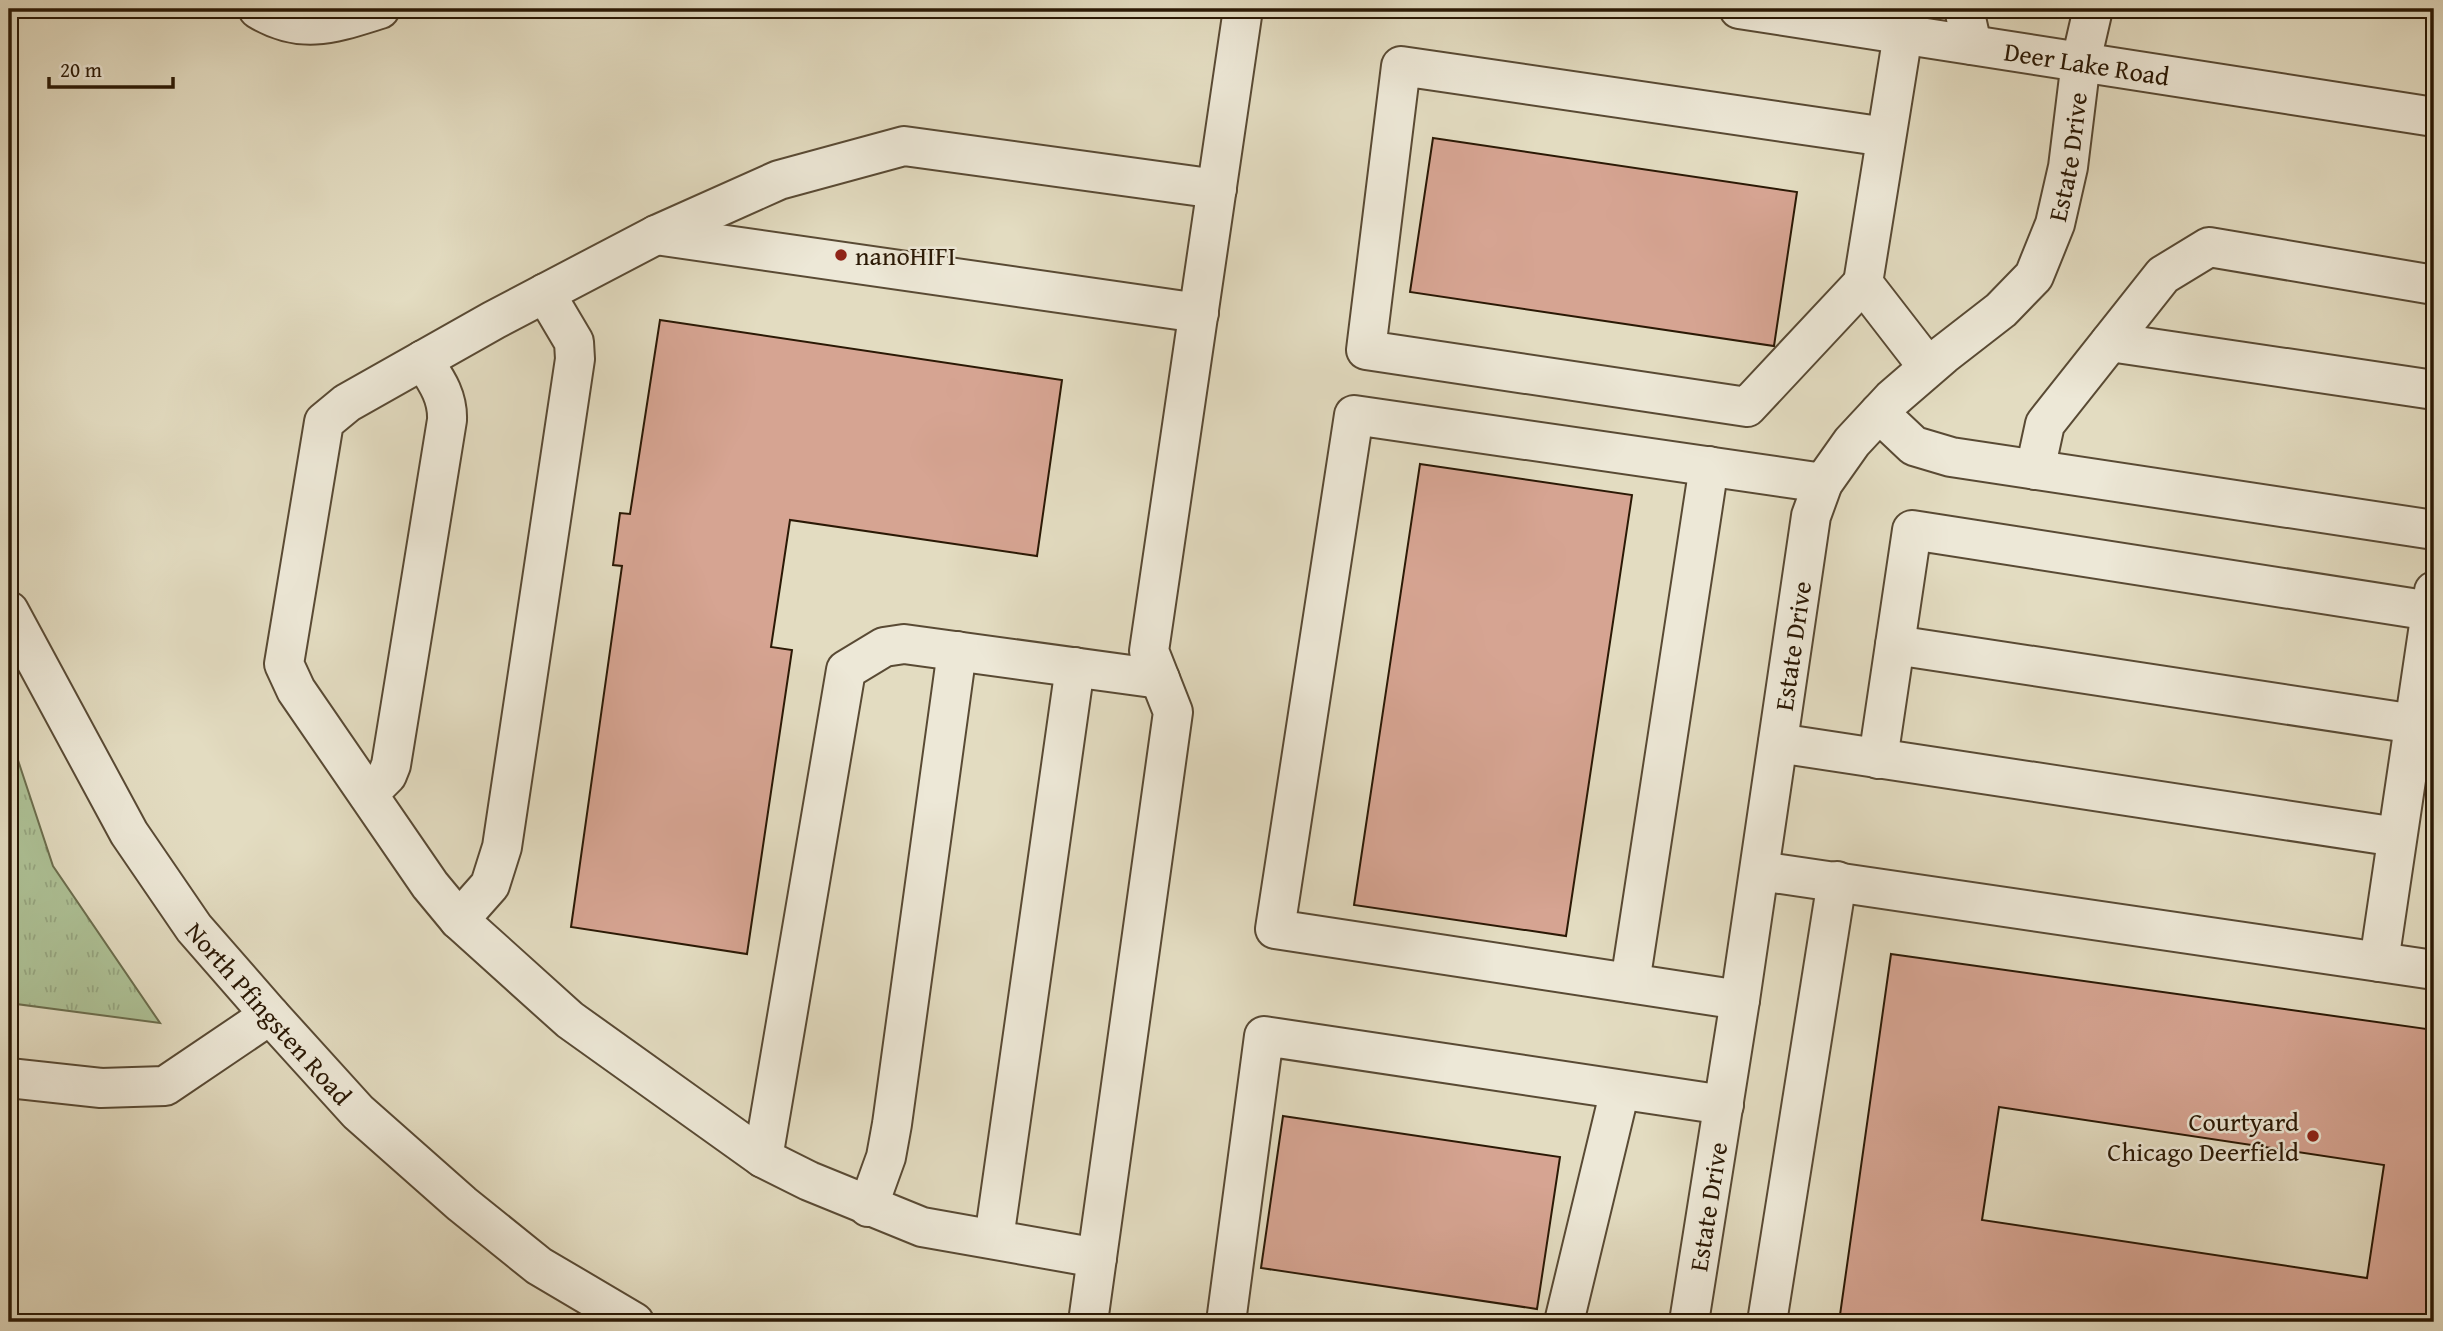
<svg xmlns="http://www.w3.org/2000/svg" width="2443" height="1331" viewBox="0 0 2443 1331" font-family="'Gentium Book Plus',serif">
<defs>
<pattern id="park-tufts" width="24" height="20" patternUnits="userSpaceOnUse" patternTransform="scale(1.75)"><rect width="24" height="20" fill="#aec297"/><path d="M3 7l-1-3M5 7V3M7 7l1-3M15 17l-1-3M17 17v-4M19 17l1-3" fill="none" stroke="#96a681"/></pattern>
</defs>
<rect width="100%" height="100%" fill="#e3dcc1"/>
<filter id="stains"><feTurbulence type="fractalNoise" baseFrequency=".00286" numOctaves="4"/><feColorMatrix values="0 0 0 0 .2 0 0 0 0 .09 0 0 0 0 .02 0 0 0 .5 -.17"/></filter>
<radialGradient id="worn" r=".72"><stop offset=".6" stop-color="#630" stop-opacity="0"/><stop offset="1" stop-color="#630" stop-opacity=".3"/></radialGradient>
<!-- park -->
<path fill="url(#park-tufts)" stroke="#6c6e4e" stroke-width="2" d="M 9,733 L 53,866 L 160,1023 L 9,1003 Z"/>
<!-- building -->
<path fill="#d6a492" stroke="#2b1905" stroke-width="2" fill-rule="evenodd" d="M 1433,138 L 1797,192 L 1774,346 L 1410,292 Z
M 660,320 L 1062,380 L 1037,556 L 790,520 L 771,647 L 792,650 L 747,954 L 571,927 L 622,566 L 613,565 L 620,513 L 630,514 Z
M 1420,464 L 1632,495 L 1566,936 L 1354,905 Z
M 1891,954 L 2434,1030 L 2434,1322 L 1839,1322 ZM 1999,1107 L 2384,1165 L 2367,1278 L 1982,1220 Z
M 1283,1116 L 1560,1157 L 1537,1309 L 1261,1268 Z"/>
<g fill="none" stroke-linecap="round" stroke-linejoin="round">
<defs>
<g id="minor">
<path d="M 258,9 C 302,36 335,23 380,9"/>
<path id="s1" d="M 1739,9 L 2434,117"/>
<path d="M 1964,9 L 1972,45"/>
<path d="M 1903,34 L 1863,283 L 1928,367"/>
<path d="M 656,235 L 1199,313"/>
<path d="M 1863,283 L 1747,407 L 1366,350 L 1401,66 L 1886,137"/>
<path d="M 2110,342 L 2434,390"/>
<path d="M 1879,413 L 1914,446 L 1951,457 L 2434,530"/>
<path d="M 2035,470 L 2045,424 L 2163,275 L 2209,247 L 2434,285"/>
<path id="s2" d="M 9,611 L 129,833 L 194,928 L 270,1015 L 358,1112 L 462,1204 L 539,1266 L 634,1322"/>
<path d="M 1895,645 L 2415,724"/>
<path d="M 1778,743 L 2397,837"/>
<path d="M 1878,759 L 1912,530 L 2431,611"/>
<path d="M 368,794 L 387,775 L 391,765 L 447,420 C 448,396 436,380 423,360"/>
<path d="M 1760,871 L 2434,970"/>
<path d="M 459,920 L 490,885 L 502,847 L 575,359 L 574,342 L 545,293"/>
<path d="M 2379,962 L 2434,591"/>
<path d="M 1630,983 L 1709,466"/>
<path d="M 1740,1000 L 1275,929 L 1354,415 L 1823,483"/>
<path d="M 9,1078 L 101,1088 L 165,1086 L 270,1015"/>
<path d="M 763,1158 L 846,670 L 884,647 L 904,644 L 1160,679"/>
<path d="M 868,1207 L 886,1157 L 892,1124 L 957,651"/>
<path d="M 994,1239 L 1075,667"/>
<path d="M 1097,1258 L 922,1227 L 809,1181 L 763,1158 L 570,1020 L 459,920 L 430,885 L 296,690 L 284,664 L 324,422 L 347,403 L 494,320 L 656,235 L 779,180 L 904,146 L 1217,189"/>
<path d="M 1088,1322 L 1173,712 L 1149,651 L 1243,9"/>
<path d="M 1226,1322 L 1264,1036 L 1724,1105"/>
<path d="M 1564,1322 L 1620,1090"/>
<path id="s3" d="M 1689,1322 L 1740,1000 L 1811,516 L 1823,483 L 1852,442 L 1892,399 L 1943,355 L 2001,310 L 2034,276 L 2055,224 L 2068,167 L 2081,61 L 2093,9"/>
<path d="M 1767,1322 L 1837,881"/>
</g>
</defs>
<!-- minor casing -->
<use href="#minor" stroke="#594a34" stroke-width="42"/>
<!-- minor -->
<use href="#minor" stroke="#ede8d7" stroke-width="38"/>
</g>
<!-- markers -->
<g fill="#8f2418" stroke="#ede8d7" stroke-width="2.5">
<circle cx="841" cy="255" r="7"/>
<circle cx="2313" cy="1136" r="7"/>
</g>
<g text-anchor="middle" dominant-baseline="central" stroke-width="5" stroke-linejoin="round" paint-order="stroke">
<!-- street labels -->
<g font-size="26" fill="#2b1905" stroke="#ede8d7">
<text stroke="none"><textPath href="#s1" startOffset="352">Deer Lake Road</textPath></text>
<text stroke="none"><textPath href="#s3" startOffset="1272">Estate Drive</textPath></text>
<text stroke="none"><textPath href="#s3" startOffset="684">Estate Drive</textPath></text>
<text stroke="none"><textPath href="#s2" startOffset="481">North Pfingsten Road</textPath></text>
<text stroke="none"><textPath href="#s3" startOffset="117">Estate Drive</textPath></text>
</g>
<!-- poi labels -->
<g font-size="26" fill="#2b1905" stroke="#ede8d7" text-anchor="start">
<text x="855" y="255">nanoHIFI</text>
<text x="2299" y="1121" text-anchor="end">Courtyard<tspan x="2299" dy="30">Chicago Deerfield</tspan></text>
</g>
</g>
<!-- margin -->
<rect width="2443" height="1331" fill="none" stroke="#e3dcc1" stroke-width="35"/>
<rect x="10" y="10" width="2422" height="1310" fill="none" stroke="#2b1905" stroke-width="3.5"/>
<rect x="18" y="18" width="2408" height="1296" fill="none" stroke="#2b1905" stroke-width="2"/>
<!-- scale -->
<path d="M49 77v10h124v-10" fill="none" stroke="#2b1905" stroke-width="3.5"/>
<text x="60" y="77" font-size="21" fill="#2b1905" stroke="#ede8d7" stroke-width="5" paint-order="stroke">20 m</text>
<rect width="100%" height="100%" filter="url(#stains)"/>
<rect width="100%" height="100%" fill="url(#worn)"/>
</svg>
